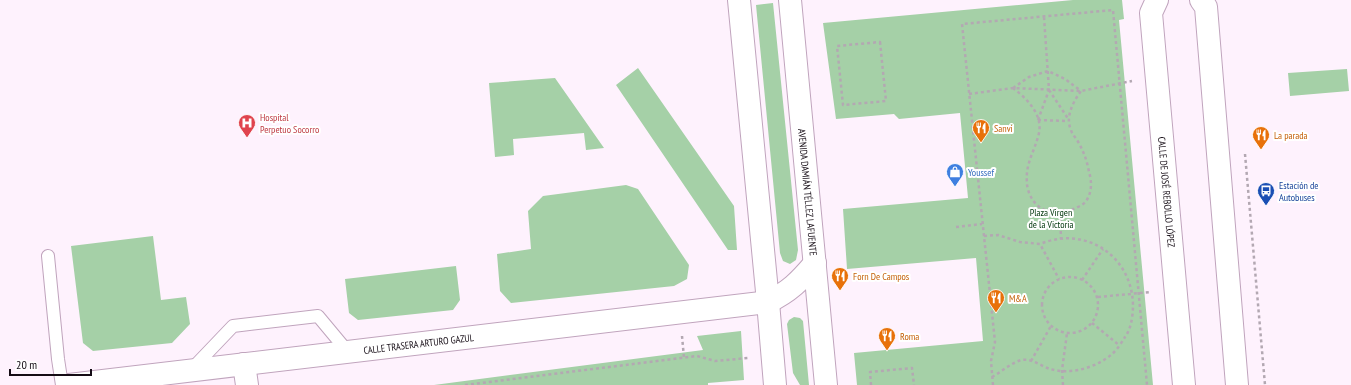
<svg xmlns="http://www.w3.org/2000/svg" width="1351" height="385" viewBox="0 0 1351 385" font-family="'PT Sans Narrow',sans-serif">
<rect width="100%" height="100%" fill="#fef2fd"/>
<!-- green -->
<path fill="#a5d0a7" d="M 1073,0 L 1122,0 L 1124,19 L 1119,20 L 1153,385 L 857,385 L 854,353 L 983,341 L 976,258 L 847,269 L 843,209 L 968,198 L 960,113 L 899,119 L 894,114 L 836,119 L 823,23 Z
M 773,3 L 798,250 L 796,260 L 790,264 L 783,261 L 780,253 L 756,5 Z
M 638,68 L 734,206 L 737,250 L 728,250 L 616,85 Z
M 1347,69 L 1349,91 L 1290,96 L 1288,73 Z
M 555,78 L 604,148 L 586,150 L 584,133 L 513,139 L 514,155 L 495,157 L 489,83 Z
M 626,185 L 638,189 L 689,265 L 687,279 L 674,286 L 511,303 L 500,291 L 497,254 L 531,249 L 528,211 L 543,196 Z
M 153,236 L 161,300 L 186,297 L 190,324 L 172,343 L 93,351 L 83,343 L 71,246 Z
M 456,266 L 460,300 L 453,310 L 358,320 L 349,313 L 345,279 Z
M 794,317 L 800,318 L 803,321 L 809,385 L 800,385 L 793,373 L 787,324 L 789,320 Z
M 741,331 L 744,380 L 708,383 L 708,385 L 434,385 L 703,350 L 697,336 Z"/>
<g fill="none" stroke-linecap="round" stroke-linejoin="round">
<defs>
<path id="lane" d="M 48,256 L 58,359 L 62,385
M 191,370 L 233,326 L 318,316 L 348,352"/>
<g id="street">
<path id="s1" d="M 1157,0 L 1151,13 L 1184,385"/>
<path d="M 1201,0 L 1206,7 L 1237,385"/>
<path d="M 244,364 L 247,385"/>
<path id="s2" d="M 69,385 L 768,302"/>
</g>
<g id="secondary">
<path d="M 739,0 L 768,302 L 775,385"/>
<path id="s3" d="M 790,0 L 826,385"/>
<path d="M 768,302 C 789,292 800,281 815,263"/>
</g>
</defs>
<!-- lane casing -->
<use href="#lane" stroke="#c0a4bd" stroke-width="14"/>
<!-- street casing -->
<use href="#street" stroke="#c0a4bd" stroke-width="24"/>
<!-- secondary casing -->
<use href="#secondary" stroke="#c0a4bd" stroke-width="24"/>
<!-- path -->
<path stroke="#b3a8b2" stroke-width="2.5" stroke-dasharray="3 3" stroke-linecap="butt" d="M 880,42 L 886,101 L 843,105 L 837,46 Z
M 1013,88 C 1026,98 1043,114 1039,133 C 1035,151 1025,163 1027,183 C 1027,188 1029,193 1031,197 C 1040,214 1060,216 1076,208 C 1080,206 1084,204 1086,201 C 1092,193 1092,181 1089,172 C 1087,160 1083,150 1077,140 C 1075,137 1072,134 1071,130 C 1065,117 1073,102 1081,91
M 1013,88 L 1029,77 L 1048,71 L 1065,79 L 1081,91
M 1049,90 L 1069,120
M 969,94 L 1013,88 L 1081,91 L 1132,81
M 1038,120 L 1049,90 L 1044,17
M 1038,120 L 1068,121
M 1245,154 L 1265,385
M 1060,213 L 1061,239
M 956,227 L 982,224
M 984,236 L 998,235 L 1020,242 L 1040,244 L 1059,279
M1042 305a28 28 0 1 1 56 0a28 28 0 1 1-56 0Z
M 1082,280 L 1103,249
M 1098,297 L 1151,292
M 1092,323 L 1119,345
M 682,336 L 684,358
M 1031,361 L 1051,326
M 992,377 C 1001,372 1011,363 1021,360 C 1031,358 1041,366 1050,369 C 1070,375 1096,368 1112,354 C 1117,350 1122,342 1125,337 C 1131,329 1133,316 1133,305 C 1132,256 1086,225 1040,244
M 465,385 L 697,356 L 715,361 L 748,358
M 871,385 L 870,372 L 912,368 L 914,385
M 993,385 L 991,361 L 995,342 L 962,24 L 1113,10 L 1147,385
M 1063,385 L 1062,370 L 1067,333"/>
<!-- lane -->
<use href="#lane" stroke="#fff" stroke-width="12"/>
<!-- street -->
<use href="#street" stroke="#fff" stroke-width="22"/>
<!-- secondary -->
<use href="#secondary" stroke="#fff" stroke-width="22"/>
</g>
<!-- icons -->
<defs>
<symbol id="hospital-pin" viewBox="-11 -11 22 30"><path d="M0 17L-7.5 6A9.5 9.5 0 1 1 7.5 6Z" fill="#e0444e" stroke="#fff"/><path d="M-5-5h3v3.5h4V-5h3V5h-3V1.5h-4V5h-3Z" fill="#fff"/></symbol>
<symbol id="restaurant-pin" viewBox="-11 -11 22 30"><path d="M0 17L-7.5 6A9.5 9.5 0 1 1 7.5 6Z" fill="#e8710a" stroke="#fff"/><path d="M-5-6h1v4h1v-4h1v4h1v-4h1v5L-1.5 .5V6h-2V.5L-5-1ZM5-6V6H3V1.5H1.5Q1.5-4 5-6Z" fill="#fff"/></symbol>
<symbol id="shop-pin" viewBox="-11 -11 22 30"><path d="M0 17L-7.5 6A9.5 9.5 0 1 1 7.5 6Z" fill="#3f7fe0" stroke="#fff"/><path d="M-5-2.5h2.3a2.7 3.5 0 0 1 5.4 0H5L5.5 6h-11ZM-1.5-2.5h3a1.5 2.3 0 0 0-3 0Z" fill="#fff"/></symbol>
<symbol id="bus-pin" viewBox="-11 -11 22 30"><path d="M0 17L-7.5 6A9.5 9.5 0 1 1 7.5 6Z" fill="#1a4fb4" stroke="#fff"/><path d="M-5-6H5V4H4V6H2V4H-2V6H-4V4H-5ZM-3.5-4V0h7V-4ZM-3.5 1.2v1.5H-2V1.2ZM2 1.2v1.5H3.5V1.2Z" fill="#fff"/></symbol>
</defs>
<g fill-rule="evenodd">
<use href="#hospital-pin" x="237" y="113" width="20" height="27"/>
<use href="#restaurant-pin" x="971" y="118" width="20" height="27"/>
<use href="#restaurant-pin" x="1251" y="125" width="20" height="27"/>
<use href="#shop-pin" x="945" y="162" width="20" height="27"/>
<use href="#bus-pin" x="1256" y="181" width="20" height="27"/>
<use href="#restaurant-pin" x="830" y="266" width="20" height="27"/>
<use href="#restaurant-pin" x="986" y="288" width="20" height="27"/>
<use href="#restaurant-pin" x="877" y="326" width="20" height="27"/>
</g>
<g text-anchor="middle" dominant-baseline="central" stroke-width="4" stroke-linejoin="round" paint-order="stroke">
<!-- health labels -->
<g font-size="10" fill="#be3a42" stroke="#fff" text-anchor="start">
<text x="260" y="117">Hospital<tspan x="260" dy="12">Perpetuo Socorro</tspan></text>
</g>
<!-- food labels -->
<g font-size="10" fill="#c56008" stroke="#fff" text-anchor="start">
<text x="994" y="128">Sanvi</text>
<text x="1274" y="135">La parada</text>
<text x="853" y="276">Forn De Campos</text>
<text x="1009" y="298">M&amp;A</text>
<text x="900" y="336">Roma</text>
</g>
<!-- shop labels -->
<g font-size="10" fill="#366cbe" stroke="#fff" text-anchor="start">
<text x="968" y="172">Youssef</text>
</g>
<!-- transit labels -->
<g font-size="10" fill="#164399" stroke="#fff" text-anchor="start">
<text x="1279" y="185">Estación de<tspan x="1279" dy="12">Autobuses</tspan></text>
</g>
<!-- street labels -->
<g font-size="10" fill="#150c15" stroke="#fff">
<text stroke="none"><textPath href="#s3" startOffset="193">AVENIDA DAMIÁN TÉLLEZ LAFUENTE</textPath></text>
<text stroke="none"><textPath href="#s1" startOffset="194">CALLE DE JOSÉ REBOLLO LÓPEZ</textPath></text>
<text stroke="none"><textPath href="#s2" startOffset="352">CALLE TRASERA ARTURO GAZUL</textPath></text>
</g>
<!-- park labels -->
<g font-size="10" fill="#00360c" stroke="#fff">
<text x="1051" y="212">Plaza Virgen<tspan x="1051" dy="12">de la Victoria</tspan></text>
</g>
</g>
<!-- scale -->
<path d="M10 369v6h81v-6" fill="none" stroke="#150c15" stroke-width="2"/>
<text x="16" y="369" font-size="12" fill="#150c15" stroke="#ffffff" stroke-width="3" paint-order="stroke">20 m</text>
</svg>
